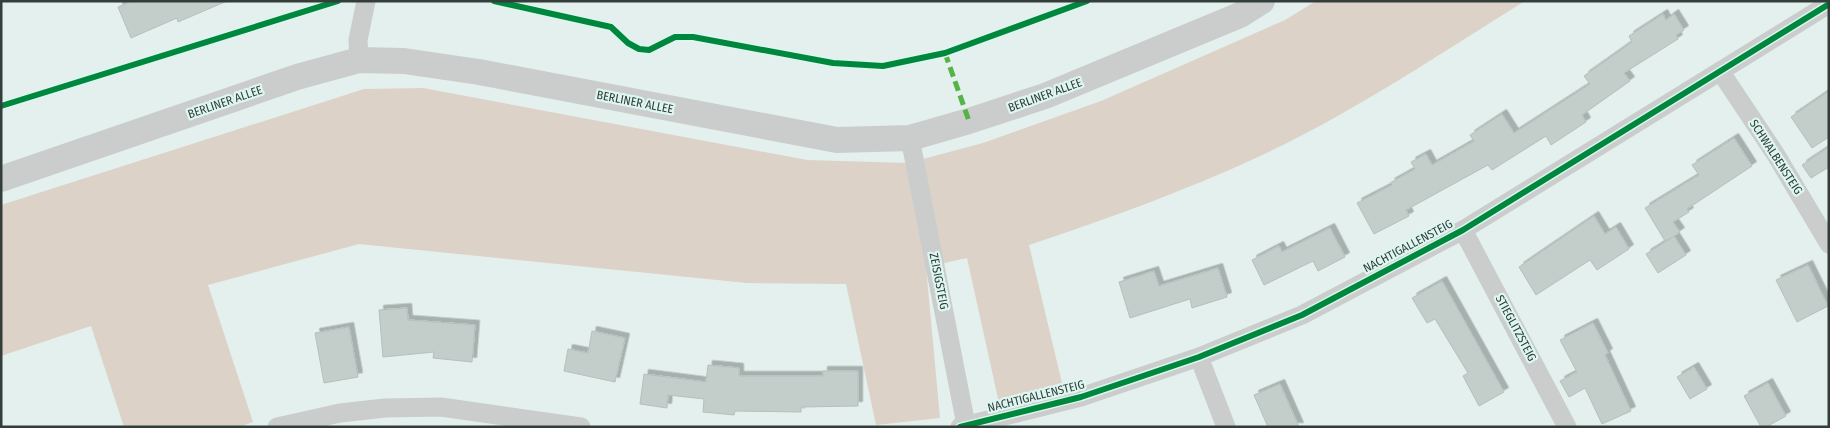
<svg xmlns="http://www.w3.org/2000/svg" width="1830" height="428" viewBox="0 0 1830 428" font-family="'Fira Sans Condensed',sans-serif">
<defs>
<filter id="shadow"><feDropShadow dx="4.5" dy="-4.5" stdDeviation="0" flood-color="#0004"/></filter>
</defs>
<rect width="100%" height="100%" fill="#e3f0ed"/>
<!-- forest -->
<path fill="#dcd2c8" d="M 1316,1 L 1525,1 C 1438,55 1351,114 1258,157 C 1183,192 1106,219 1029,245 L 1062,383 L 999,403 L 967,258 L 926,267 L 940,418 L 876,425 L 846,284 L 747,283 L 359,244 L 208,285 L 253,422 L 239,427 L 124,427 L 91,326 L 1,356 L 1,205 L 364,89 L 423,88 L 807,160 L 908,163 L 983,143 L 1101,101 L 1285,20 Z"/>
<!-- building -->
<path fill="#c3cdca" stroke="#b5bfbd" filter="url(#shadow)" d="M 132,1 L 227,1 L 178,22 L 177,18 L 131,38 L 118,7 Z
M 1663,14 L 1666,20 L 1674,14 L 1684,30 L 1676,35 L 1678,39 L 1624,73 L 1630,81 L 1582,115 L 1586,122 L 1551,145 L 1546,136 L 1492,170 L 1488,165 L 1406,210 L 1409,216 L 1374,234 L 1357,203 L 1392,185 L 1390,183 L 1415,169 L 1411,162 L 1426,154 L 1432,165 L 1474,141 L 1470,135 L 1502,114 L 1514,133 L 1590,84 L 1584,76 L 1632,42 L 1629,36 Z
M 1829,91 L 1829,137 L 1812,148 L 1791,117 Z
M 1734,138 L 1752,166 L 1687,209 L 1689,212 L 1673,222 L 1680,232 L 1674,236 L 1686,255 L 1658,273 L 1646,254 L 1673,237 L 1665,241 L 1645,208 L 1699,175 L 1692,165 Z
M 1829,147 L 1829,167 L 1811,178 L 1802,165 Z
M 1594,216 L 1605,234 L 1616,227 L 1629,249 L 1597,270 L 1590,260 L 1536,295 L 1519,267 Z
M 1330,228 L 1345,257 L 1318,271 L 1313,261 L 1264,285 L 1252,260 L 1279,246 L 1282,252 Z
M 1808,265 L 1828,306 L 1797,322 L 1776,280 Z
M 1218,268 L 1227,297 L 1192,308 L 1190,299 L 1130,318 L 1119,282 L 1154,271 L 1159,286 Z
M 1442,281 L 1504,392 L 1479,406 L 1463,376 L 1468,373 L 1435,319 L 1427,323 L 1412,298 Z
M 407,308 L 408,320 L 475,325 L 472,362 L 433,358 L 434,352 L 383,357 L 379,310 Z
M 1593,323 L 1608,353 L 1605,355 L 1631,411 L 1602,424 L 1585,388 L 1569,397 L 1560,381 L 1577,372 L 1560,340 Z
M 349,327 L 358,377 L 324,383 L 315,333 Z
M 592,331 L 625,338 L 615,382 L 564,371 L 568,349 L 588,353 Z
M 708,365 L 739,368 L 739,376 L 823,376 L 823,371 L 858,371 L 858,406 L 801,407 L 801,412 L 735,411 L 734,415 L 703,412 L 704,399 L 668,395 L 667,408 L 640,404 L 644,374 L 706,382 Z
M 1694,367 L 1707,389 L 1690,399 L 1677,377 Z
M 1768,383 L 1786,416 L 1766,427 L 1761,427 L 1744,396 Z
M 1280,384 L 1299,427 L 1268,427 L 1254,395 Z"/>
<g fill="none" stroke-linecap="round" stroke-linejoin="round">
<!-- street -->
<path stroke="#cacdcc" stroke-width="19" d="M 359,60 L 358,40 L 366,1
M 1720,71 L 1776,155 L 1829,244
M 910,138 L 966,425
M 1463,230 L 1567,427
M 1199,357 L 1226,427
M 277,427 L 340,413 L 385,408 L 441,407 L 581,427
M 960,427 L 1081,397 L 1199,357 L 1302,315 L 1463,230 L 1829,4"/>
<!-- secondary -->
<path stroke="#cacdcc" stroke-width="26" d="M 1,179 L 297,77 L 359,60 L 404,61 L 479,72 L 837,140 L 910,138 L 969,121 L 1045,96 L 1240,15 L 1262,1"/>
<!-- quiet -->
<path stroke="#56b346" stroke-width="5" stroke-dasharray="10 5" stroke-linecap="butt" d="M 945,53 L 969,121"/>
<defs>
<path id="cycleway" d="M 494,1 L 611,27 L 628,43 L 639,49 L 649,50 L 675,37 L 693,37 L 833,63 L 883,66 L 945,53 L 1087,1
M 1,106 L 338,1
M 960,427 L 1081,397 L 1199,357 L 1302,315 L 1463,230 L 1829,4"/>
</defs>
<!-- cycleway casing -->
<use href="#cycleway" stroke="#ddf6f0" stroke-width="9"/>
<!-- cycleway -->
<use href="#cycleway" stroke="#00873e" stroke-width="6"/>
</g>
<g text-anchor="middle" dominant-baseline="central" stroke-width="4.5" stroke-linejoin="round" paint-order="stroke">
<!-- street labels -->
<g font-size="12" fill="#333d3a" stroke="#ddf6f0">
<text transform="translate(1045 95) rotate(-20)">BERLINER ALLEE</text>
<text transform="translate(225 102) rotate(-19)">BERLINER ALLEE</text>
<text transform="translate(635 102) rotate(11)">BERLINER ALLEE</text>
<text transform="translate(1776 157) rotate(57)">SCHWALBENSTEIG</text>
<text transform="translate(1408 246) rotate(-28)">NACHTIGALLENSTEIG</text>
<text transform="translate(939 281) rotate(79)">ZEISIGSTEIG</text>
<text transform="translate(1516 328) rotate(62)">STIEGLITZSTEIG</text>
<text transform="translate(1036 396) rotate(-14)">NACHTIGALLENSTEIG</text>
</g>
</g>
<!-- border -->
<rect width="1830" height="428" fill="none" stroke="#333d3a" stroke-width="5"/>
</svg>
